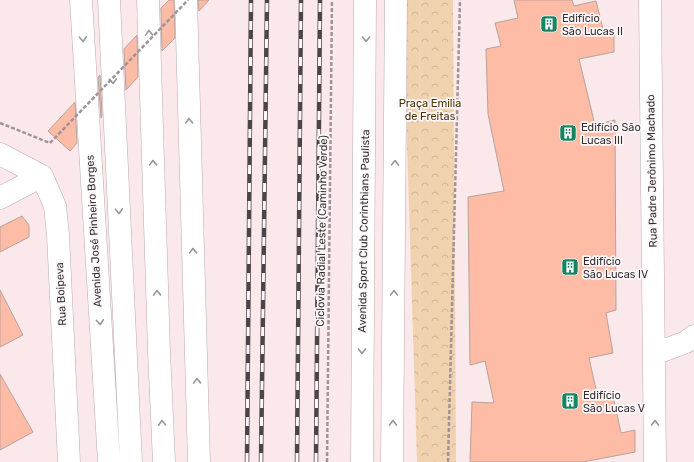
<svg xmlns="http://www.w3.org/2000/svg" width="694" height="462" viewBox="0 0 694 462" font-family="Rubik,sans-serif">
<defs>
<pattern id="forest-crowns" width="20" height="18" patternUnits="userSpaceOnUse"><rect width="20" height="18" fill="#f0d2af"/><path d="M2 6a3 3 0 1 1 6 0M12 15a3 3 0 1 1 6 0" fill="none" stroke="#ceb597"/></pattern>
</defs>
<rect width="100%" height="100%" fill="#fbe8eb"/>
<!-- forest -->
<path fill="url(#forest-crowns)" d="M 407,0 L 453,0 L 456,462 L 417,462 L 407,142 Z"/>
<!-- building -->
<path fill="#febba5" stroke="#b4a39e" d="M 169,0 L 174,0 L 175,38 L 162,51 L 161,8 Z
M 198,0 L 209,0 L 199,11 Z
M 514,0 L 572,0 L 574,6 L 596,1 L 604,33 L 614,30 L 614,52 L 579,59 L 595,125 L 615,120 L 616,310 L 606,313 L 613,353 L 589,358 L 597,394 L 612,391 L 621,433 L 635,430 L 635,452 L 583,462 L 470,462 L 472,402 L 494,403 L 485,361 L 470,365 L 468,197 L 504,191 L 488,114 L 486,49 L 501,46 L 495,23 L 518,18 Z
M 137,35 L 138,77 L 126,90 L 124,49 Z
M 100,75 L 102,116 L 101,118 L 98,77 Z
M 75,102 L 77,143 L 70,151 L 48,131 Z
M 22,216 L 29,225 L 29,237 L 0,252 L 0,227 Z
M 0,290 L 23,335 L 0,347 Z
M 0,374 L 33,432 L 0,450 Z"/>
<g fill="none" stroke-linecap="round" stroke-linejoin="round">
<defs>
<path id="minor" d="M 650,0 L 655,462
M 0,154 L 42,176 L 55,206 L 58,235 L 69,462
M 0,198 L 42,176
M 654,354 L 686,342 L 694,336"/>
<path id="major" d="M 81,0 L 109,462
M 109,0 L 131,462
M 148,0 L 159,351 L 164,462
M 186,0 L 199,462"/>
<path id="highway" d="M 362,462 L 365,0
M 392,462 L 396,0"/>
</defs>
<!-- minor casing -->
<use href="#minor" stroke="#bcaaad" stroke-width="23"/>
<!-- major casing -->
<use href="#major" stroke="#bcaaad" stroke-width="23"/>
<!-- highway casing -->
<use href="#highway" stroke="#bcaaad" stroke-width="23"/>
<!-- path -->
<path stroke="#a29496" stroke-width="2.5" stroke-dasharray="4 2" stroke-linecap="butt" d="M 0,123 L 50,143
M 327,462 L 332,0
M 448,462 L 460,0"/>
<!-- minor -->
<use href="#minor" stroke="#fff" stroke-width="22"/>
<!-- major -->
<use href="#major" stroke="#fff" stroke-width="22"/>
<!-- highway -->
<use href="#highway" stroke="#fff" stroke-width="22"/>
<defs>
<path id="rail" d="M 247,462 L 251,0
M 261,462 L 267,0
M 297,462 L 301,0
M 316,462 L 320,0"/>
</defs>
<!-- rail casing -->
<use href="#rail" stroke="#4d4446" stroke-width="4.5"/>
<!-- rail -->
<use href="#rail" stroke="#fdf9fa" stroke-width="3" stroke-dasharray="9" stroke-linecap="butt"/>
<!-- path-bridge -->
<path stroke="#a29496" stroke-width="2.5" stroke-dasharray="4 2" stroke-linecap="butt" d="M 50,143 L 188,0"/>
</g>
<!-- one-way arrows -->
<defs><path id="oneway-chevron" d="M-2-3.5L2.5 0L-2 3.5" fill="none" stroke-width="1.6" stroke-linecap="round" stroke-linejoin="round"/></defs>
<g stroke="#9a9698">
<use href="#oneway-chevron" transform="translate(149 33) rotate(-92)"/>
<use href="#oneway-chevron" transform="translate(83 39) rotate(87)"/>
<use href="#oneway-chevron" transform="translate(366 39) rotate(90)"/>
<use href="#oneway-chevron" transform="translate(113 81) rotate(87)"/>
<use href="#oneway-chevron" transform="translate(189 121) rotate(-92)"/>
<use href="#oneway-chevron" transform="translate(153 163) rotate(-92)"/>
<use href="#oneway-chevron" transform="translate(395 163) rotate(-89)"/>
<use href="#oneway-chevron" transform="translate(119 211) rotate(87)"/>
<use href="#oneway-chevron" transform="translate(193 251) rotate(-92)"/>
<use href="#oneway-chevron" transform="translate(157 293) rotate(-92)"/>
<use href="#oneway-chevron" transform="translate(394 293) rotate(-90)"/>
<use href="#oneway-chevron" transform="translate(100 322) rotate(86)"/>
<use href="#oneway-chevron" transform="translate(362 351) rotate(90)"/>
<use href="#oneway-chevron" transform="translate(197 381) rotate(-92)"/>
<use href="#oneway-chevron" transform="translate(162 423) rotate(-93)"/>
<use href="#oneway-chevron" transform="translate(393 423) rotate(-90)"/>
<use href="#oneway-chevron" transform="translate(655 423) rotate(-90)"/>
</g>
<!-- icons -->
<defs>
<symbol id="building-square" viewBox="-11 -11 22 22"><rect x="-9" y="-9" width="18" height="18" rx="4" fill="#178461" stroke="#fdf9fa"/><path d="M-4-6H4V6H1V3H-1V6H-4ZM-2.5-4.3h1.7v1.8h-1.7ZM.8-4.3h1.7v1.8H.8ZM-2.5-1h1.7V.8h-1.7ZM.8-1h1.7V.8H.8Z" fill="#fff"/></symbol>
</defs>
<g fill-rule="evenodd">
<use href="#building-square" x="539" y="14" width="20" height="20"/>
<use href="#building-square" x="558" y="123" width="20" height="20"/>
<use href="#building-square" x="560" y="257" width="20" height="20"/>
<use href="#building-square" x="560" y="391" width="20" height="20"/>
</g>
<g text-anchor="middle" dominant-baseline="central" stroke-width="3.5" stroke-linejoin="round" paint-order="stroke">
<!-- poi labels -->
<g font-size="11" fill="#362e30" stroke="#fdf9fa" text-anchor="start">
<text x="562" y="18">Edifício<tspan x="562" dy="13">São Lucas II</tspan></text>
<text x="581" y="127">Edifício São<tspan x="581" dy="13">Lucas III</tspan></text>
<text x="583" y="261">Edifício<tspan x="583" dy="13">São Lucas IV</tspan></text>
<text x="583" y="395">Edifício<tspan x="583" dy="13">São Lucas V</tspan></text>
</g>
<!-- park labels -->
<g font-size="11" fill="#4e3106" stroke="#fdf9fa">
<text x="430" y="103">Praça Emilia<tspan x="430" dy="13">de Freitas</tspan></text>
</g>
<!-- street labels -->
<g font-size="11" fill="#362e30" stroke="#fdf9fa">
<text transform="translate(652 171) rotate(-91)">Rua Padre Jerônimo Machado</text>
<text transform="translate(94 231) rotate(-93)">Avenida José Pinheiro Borges</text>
<text transform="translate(322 231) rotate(-89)">Ciclovia Radial Leste (Caminho Verde)</text>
<text transform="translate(364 231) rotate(-89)">Avenida Sport Club Corinthians Paulista</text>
<text transform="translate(61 294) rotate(-93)">Rua Boipeva</text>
</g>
</g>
</svg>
